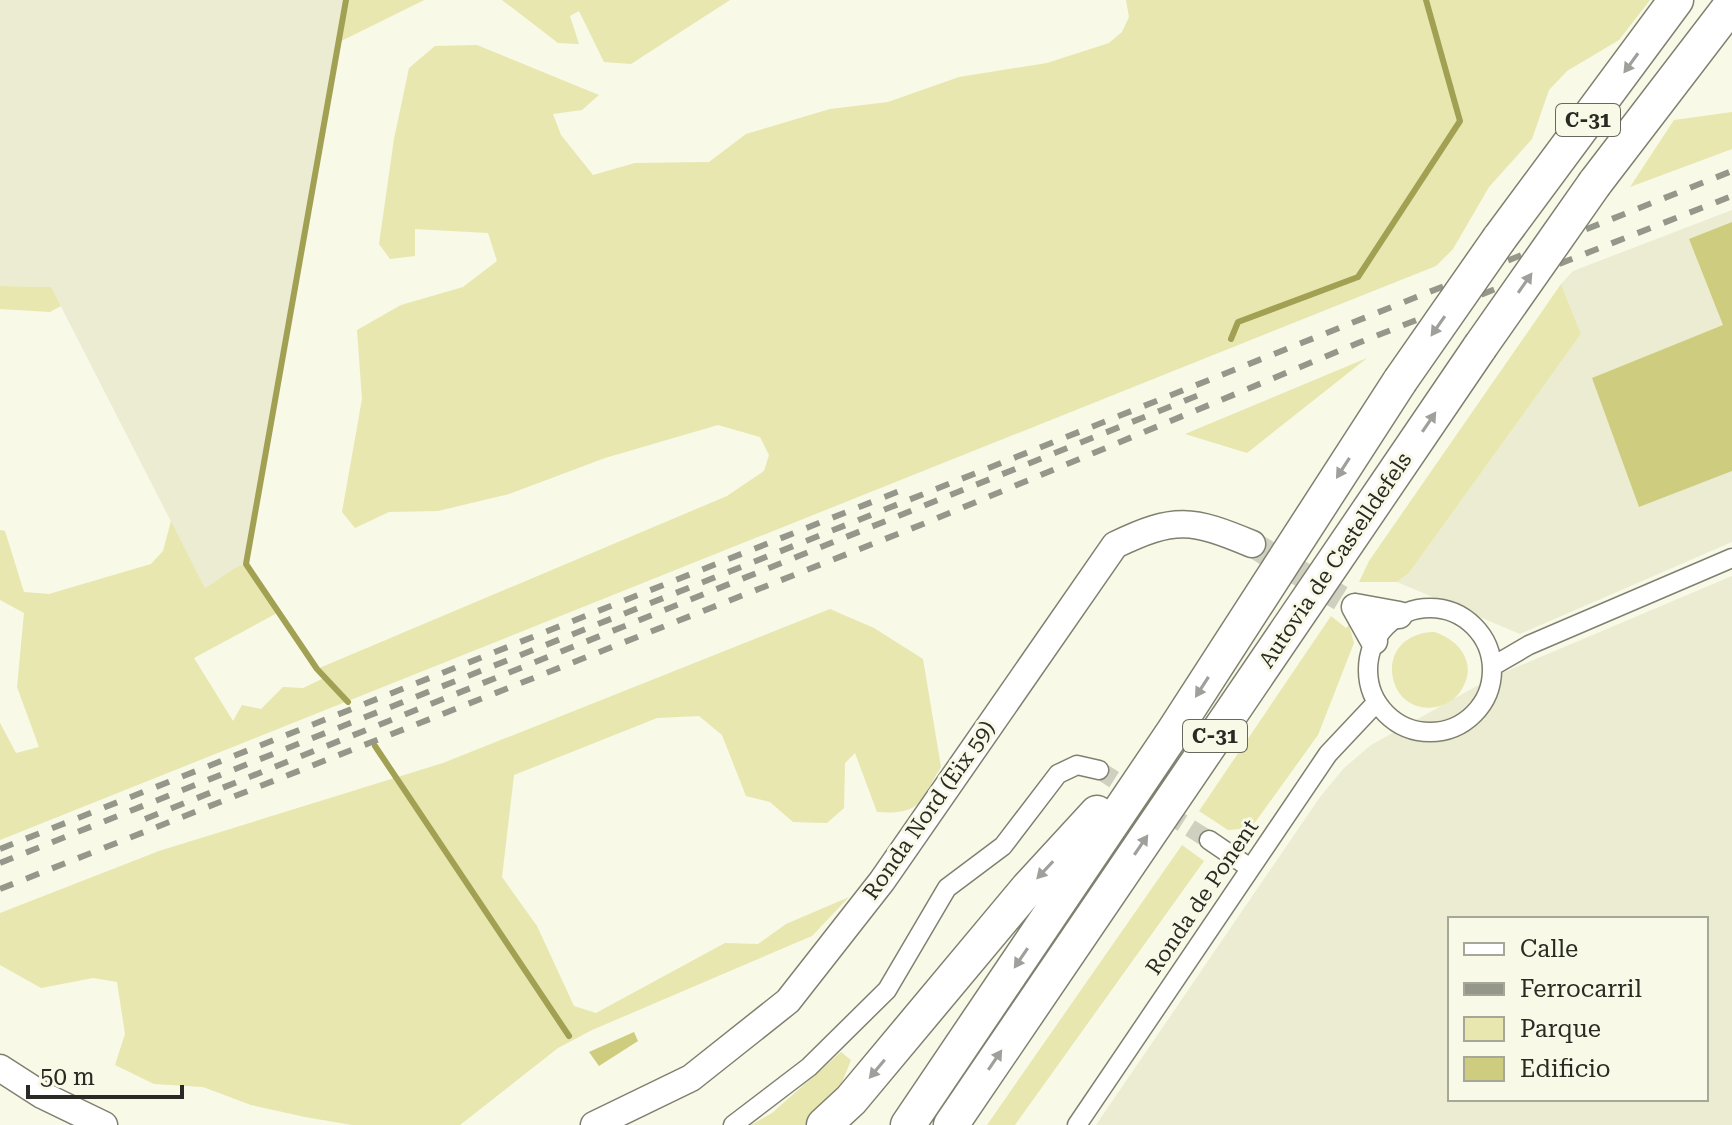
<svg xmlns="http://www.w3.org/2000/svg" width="1732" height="1125" viewBox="0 0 1732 1125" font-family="'Roboto Serif',serif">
<rect width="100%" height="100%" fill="#f8f9e7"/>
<!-- built -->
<path fill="#ececd3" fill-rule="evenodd" d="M 0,0 L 424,0 L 339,42 L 246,564 L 205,588 L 51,287 L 0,286 Z
M 1732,210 L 1732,542 L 1520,634 L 1397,582 L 1409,573 L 1581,334 L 1561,284 L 1573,271 Z
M 1732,576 L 1732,1125 L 1096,1125 L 1320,797 L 1344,768 L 1371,745 L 1493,677 ZM 1450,919 L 1706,919 L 1706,1099 L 1450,1099 Z"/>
<!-- green -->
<path fill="#e7e7af" d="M 346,0 L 424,0 L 339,42 Z
M 502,0 L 730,0 L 631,64 L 604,62 L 579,11 L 570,16 L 579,44 L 558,43 Z
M 1126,0 L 1650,0 L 1619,40 L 1567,71 L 1549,90 L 1532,139 L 1489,187 L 1453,249 L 1436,266 L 0,840 L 0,723 L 16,753 L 39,747 L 17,687 L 24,613 L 0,600 L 0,530 L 5,531 L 24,592 L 49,594 L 151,564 L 163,551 L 171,521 L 205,588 C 221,579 229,569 246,564 L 279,612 L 194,658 L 233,721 L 242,705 L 261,709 L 283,687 L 303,688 L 324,678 L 317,669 L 727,496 L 764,471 L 769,455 L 760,437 L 718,425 L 605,458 L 509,494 L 438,511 L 389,512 L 355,528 L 342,512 L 362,399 L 357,330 L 401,305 L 463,287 L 497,261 L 488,233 L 415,229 L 415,256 L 390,259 L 379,244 L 394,139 L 409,68 L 435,46 L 477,45 L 599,95 L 582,110 L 553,114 L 561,135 L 593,175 L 635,163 L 709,162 L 746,134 L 830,109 L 888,102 L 959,77 L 1047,63 L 1109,43 L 1122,32 L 1129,17 Z
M 1732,112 L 1732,149 L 1630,187 L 1674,120 Z
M 1561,284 L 1581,334 L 1409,573 L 1397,582 L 1359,582 L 1369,561 Z
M 0,286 L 51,287 L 61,306 L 50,312 L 0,309 Z
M 1367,358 L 1247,453 L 1185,434 Z
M 830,609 L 874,628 L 923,659 L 941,767 C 919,802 922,815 877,812 L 855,753 L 845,763 L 844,808 L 827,823 L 793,822 L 770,802 L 746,796 L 722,735 L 699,716 L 657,718 L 514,775 L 502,877 L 537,926 L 574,1006 L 596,1013 L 725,943 L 758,944 L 786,924 L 849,897 L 812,936 L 592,1030 L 558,1048 L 460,1125 L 352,1125 L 305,1117 L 251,1105 L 203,1087 L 154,1084 L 115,1065 L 125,1034 L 117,982 L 93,978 L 41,988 L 0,965 L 0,913 L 159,851 L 443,763 Z
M 1331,616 L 1346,628 L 1349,625 L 1354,643 L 1318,735 L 1251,828 L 1228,830 L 1199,811 Z
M 1434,632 C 1458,639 1477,662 1463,687 C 1458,697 1450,703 1440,706 C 1386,721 1369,634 1434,632 Z
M 1182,845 L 1204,861 L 1015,1125 L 987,1125 Z
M 841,1052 L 851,1060 L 838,1092 L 811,1125 L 751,1125 L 772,1113 Z"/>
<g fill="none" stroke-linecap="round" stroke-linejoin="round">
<!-- stream -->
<path stroke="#a1a053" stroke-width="6" d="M 346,0 L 246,564 L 317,669 L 348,702
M 1231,339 L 1238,322 L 1358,277 L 1460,121 L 1426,0
M 375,746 L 569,1036"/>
</g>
<!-- building -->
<path fill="#cecd7f" d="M 1732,222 L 1732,471 L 1639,507 L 1592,378 L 1723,325 L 1689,239 Z
M 634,1032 L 638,1041 L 599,1066 L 589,1052 Z"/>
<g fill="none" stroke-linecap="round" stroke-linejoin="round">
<!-- minor-tunnel -->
<path stroke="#cfd0c0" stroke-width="18" stroke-dasharray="18 9" stroke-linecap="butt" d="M 1099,770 L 1209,840"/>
<!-- secondary-tunnel -->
<path stroke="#cfd0c0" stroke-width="26" stroke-dasharray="26 13" stroke-linecap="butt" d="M 1252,544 L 1355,607"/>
<defs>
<path id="minor" d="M1368 670a62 62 0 1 1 124 0a62 62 0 1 1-124 0Z
M 1493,666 L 1529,645 L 1732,558
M 1209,840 L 1250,868
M 733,1125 L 809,1067 L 887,990 L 947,888 L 1003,846 L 1058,774 L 1077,765 L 1099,770
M 1077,1125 L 1328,754 L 1376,703"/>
<path id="secondary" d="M 1355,607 L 1399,615
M 1355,607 L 1374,641
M 0,1068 L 42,1095 L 104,1125
M 594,1125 L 691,1078 L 788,1001 L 882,881 L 1115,545 C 1175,516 1192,519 1252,544"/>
<path id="motorway" d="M 1595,183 L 1732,4
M 1499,239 L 1676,0
M 824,1125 L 851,1100 L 1028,888 L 1097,813
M 908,1125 L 1174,731 L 1400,381
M 951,1125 L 1480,347"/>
</defs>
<!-- minor casing -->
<use href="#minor" stroke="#808070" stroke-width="21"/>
<!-- secondary casing -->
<use href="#secondary" stroke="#808070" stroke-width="29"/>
<!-- motorway casing -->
<use href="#motorway" stroke="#808070" stroke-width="37"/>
<!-- minor -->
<use href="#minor" stroke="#fff" stroke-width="18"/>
<!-- secondary -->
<use href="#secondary" stroke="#fff" stroke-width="26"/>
<!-- motorway -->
<use href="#motorway" stroke="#fff" stroke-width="34"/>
<!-- rail -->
<path stroke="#96978b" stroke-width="6" stroke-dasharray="14 14" stroke-linecap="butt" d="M 145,819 L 1199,395
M 0,849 L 907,488
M 0,863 L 1732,171
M 0,889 L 923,524 L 1358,343 L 1732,196"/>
<defs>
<path id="motorway-bridge" d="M 1480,347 L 1595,183
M 1400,381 L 1499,239"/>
</defs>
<!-- motorway-bridge casing -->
<use href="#motorway-bridge" stroke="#808070" stroke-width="37" stroke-linecap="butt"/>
<!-- motorway-bridge -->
<use href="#motorway-bridge" stroke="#fff" stroke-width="34"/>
</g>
<!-- one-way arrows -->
<defs><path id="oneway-solid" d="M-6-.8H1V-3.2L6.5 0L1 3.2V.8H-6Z" transform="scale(2)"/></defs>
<g fill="#9f9f9c">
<use href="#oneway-solid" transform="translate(1631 63) rotate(126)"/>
<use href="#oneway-solid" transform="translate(1525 283) rotate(-55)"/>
<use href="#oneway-solid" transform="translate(1438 326) rotate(125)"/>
<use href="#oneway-solid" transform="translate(1429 422) rotate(-56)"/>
<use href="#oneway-solid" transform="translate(1343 468) rotate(123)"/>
<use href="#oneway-solid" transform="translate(1202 687) rotate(123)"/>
<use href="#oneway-solid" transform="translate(1141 845) rotate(-56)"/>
<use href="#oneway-solid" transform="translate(1045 870) rotate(133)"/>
<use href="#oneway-solid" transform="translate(1021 958) rotate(124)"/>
<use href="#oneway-solid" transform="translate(995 1060) rotate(-56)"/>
<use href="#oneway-solid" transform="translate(877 1069) rotate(130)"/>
</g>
<g text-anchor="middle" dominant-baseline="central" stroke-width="6" stroke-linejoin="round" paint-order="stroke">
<!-- shield labels -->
<g fill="#f8f9e7" stroke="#68685e" stroke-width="2">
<rect x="1556" y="104" width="64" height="32" rx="6"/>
<rect x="1183" y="720" width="64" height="32" rx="6"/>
</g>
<g font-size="20" font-weight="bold" fill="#2a2a24">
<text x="1588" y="120">C-31</text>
<text x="1215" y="736">C-31</text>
</g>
<!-- street labels -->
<g font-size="22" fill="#2a2a24" stroke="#f8f9e7">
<text transform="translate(1335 560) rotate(-56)">Autovia de Castelldefels</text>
<text transform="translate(929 810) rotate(-55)">Ronda Nord (Eix 59)</text>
<text transform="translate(1202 897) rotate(-56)">Ronda de Ponent</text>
</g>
</g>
<!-- legend -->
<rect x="1448" y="917" width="260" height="184" fill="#f8f9e7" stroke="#a6a699" stroke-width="2"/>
<rect x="1464" y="943" width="40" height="12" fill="#ffffff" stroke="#a6a699" stroke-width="2"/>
<text x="1520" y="957" font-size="24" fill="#2a2a24">Calle</text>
<rect x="1464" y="983" width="40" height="12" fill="#96978b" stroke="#a6a699" stroke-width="2"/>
<text x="1520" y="997" font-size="24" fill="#2a2a24">Ferrocarril</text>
<rect x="1464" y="1017" width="40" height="24" fill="#e7e7af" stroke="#a6a699" stroke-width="2"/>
<text x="1520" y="1037" font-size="24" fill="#2a2a24">Parque</text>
<rect x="1464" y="1057" width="40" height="24" fill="#cecd7f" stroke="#a6a699" stroke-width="2"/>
<text x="1520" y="1077" font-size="24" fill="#2a2a24">Edificio</text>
<!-- scale -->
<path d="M28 1085v12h154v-12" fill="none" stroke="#2a2a24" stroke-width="4"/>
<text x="40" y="1085" font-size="24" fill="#2a2a24" stroke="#f8f9e7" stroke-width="6" paint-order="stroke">50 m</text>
</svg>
